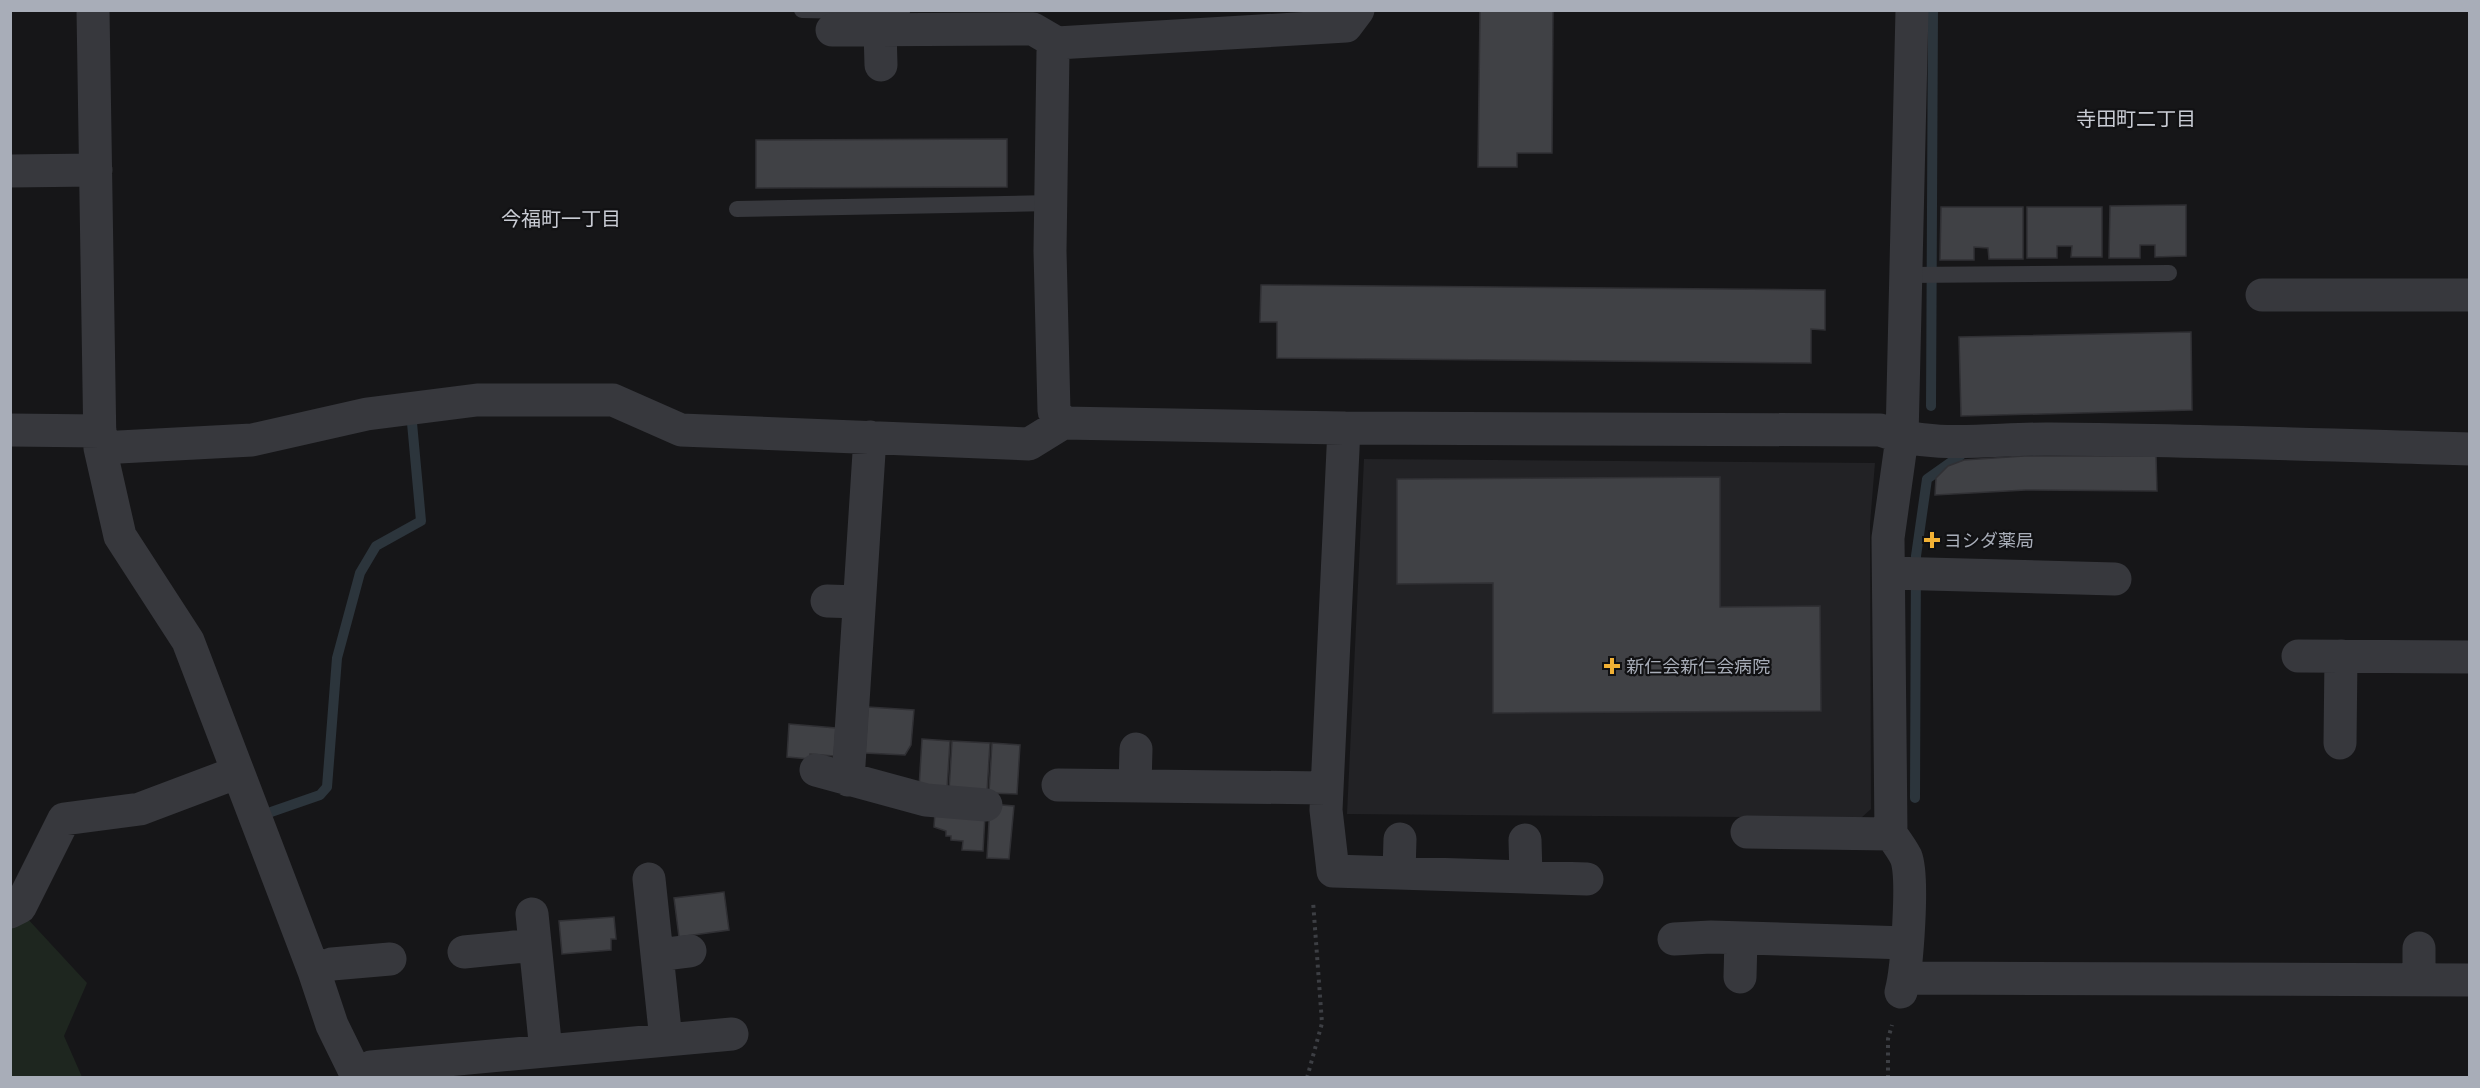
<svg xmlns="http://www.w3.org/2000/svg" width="2480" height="1088" viewBox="0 0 2480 1088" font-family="Raleway,'Noto Sans JP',sans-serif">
<rect width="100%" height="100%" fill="#161618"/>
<!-- built -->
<path fill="#222225" d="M 1364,459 L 1875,463 L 1870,524 L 1871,809 L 1861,818 L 1347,814 Z"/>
<!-- green -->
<path fill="#1e261f" d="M 25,916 L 87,983 L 64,1036 L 82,1077 L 11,1077 L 10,922 Z"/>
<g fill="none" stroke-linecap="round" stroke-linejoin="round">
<!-- stream -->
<path stroke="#2c353c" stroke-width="10" d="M 1931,406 L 1933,10
M 1915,798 L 1916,556 L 1927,479 L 1961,455
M 271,812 L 320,795 L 327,787 L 337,658 L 360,573 L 376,546 L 421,521 L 412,423"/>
</g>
<!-- building -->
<path fill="#404145" stroke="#303034" stroke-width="1.5" d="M 1480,10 L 1553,10 L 1552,153 L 1517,153 L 1517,167 L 1478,167 Z
M 1007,139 L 1007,187 L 756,188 L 756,140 Z
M 2186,205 L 2186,256 L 2155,257 L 2155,245 L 2140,245 L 2140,258 L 2109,258 L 2110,206 Z
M 1941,207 L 2023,207 L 2023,259 L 1989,259 L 1988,248 L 1974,247 L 1974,260 L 1940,260 Z
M 2027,207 L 2102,207 L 2102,257 L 2071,257 L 2072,246 L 2057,246 L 2057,258 L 2027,258 Z
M 1261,285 L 1825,290 L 1825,330 L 1811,329 L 1811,363 L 1277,358 L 1277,322 L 1260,322 Z
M 2191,332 L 2192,410 L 1961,416 L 1959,337 Z
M 2024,456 L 2156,456 L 2157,491 L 2026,490 L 1935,495 L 1936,478 L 1948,466 L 1964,460 Z
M 1720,477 L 1720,607 L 1820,606 L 1821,711 L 1493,713 L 1493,583 L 1397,584 L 1397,479 Z
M 868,707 L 914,710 L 911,745 L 905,755 L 865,753 Z
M 789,724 L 836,728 L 834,756 L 810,754 L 810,759 L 787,757 Z
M 922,739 L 950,741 L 947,789 L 919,788 Z
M 952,741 L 990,743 L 987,792 L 949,791 Z
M 992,743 L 1020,745 L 1017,794 L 989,793 Z
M 990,804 L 1014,806 L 1009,859 L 987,858 Z
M 935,812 L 985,815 L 983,851 L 962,850 L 963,841 L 951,840 L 951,836 L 946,836 L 946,831 L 934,827 Z
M 724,892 L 729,930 L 679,937 L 674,898 Z
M 614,917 L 616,939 L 611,939 L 611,950 L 562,954 L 559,921 Z"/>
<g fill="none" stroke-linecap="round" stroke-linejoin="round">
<!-- path -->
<path stroke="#3d3f44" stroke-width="4" stroke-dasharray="3 4.5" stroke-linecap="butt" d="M 1307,1078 L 1322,1023 L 1313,901
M 1888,1078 L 1888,1039 L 1892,1025"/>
<!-- service -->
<path stroke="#37383d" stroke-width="16" d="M 802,10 L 902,12
M 737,209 L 1051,203
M 1906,275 L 2169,273"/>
<!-- minor -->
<path stroke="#37383d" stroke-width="33" d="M 93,10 L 100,448 L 120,536 L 188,641 L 314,971 L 332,1025 L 358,1078
M 832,30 L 1033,29 L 1057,43
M 880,30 L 881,65
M 10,171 L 96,170
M 2262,295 L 2470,295
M 1063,423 L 1054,411 L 1050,251 L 1053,51 L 1057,43 L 1346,26 L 1358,10
M 1344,428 L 1326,810 L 1333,871 L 1587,879
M 10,430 L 100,431
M 100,448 L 252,440 L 367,414 L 477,400 L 613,400 L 681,430 L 1029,444 L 1063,423 L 1344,428 L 1880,430 C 1934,450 1994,438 2051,439 C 2190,440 2330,445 2470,449
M 1889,573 L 2115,579
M 827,601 L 859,602
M 2298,656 L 2470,657
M 2340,743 L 2341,656
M 816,770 L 926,800 L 986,805
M 848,780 L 870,437
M 1058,785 L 1326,788
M 1135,786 L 1136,749
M 1747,832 L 1891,834
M 1525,840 L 1526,876
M 1399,872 L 1400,839
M 649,879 L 666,1040
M 10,912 L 20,907 L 64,819 L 140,809 L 238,772
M 532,914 L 546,1051
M 1674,939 L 1711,937 L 1907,943
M 464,952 L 535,945
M 658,955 L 690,951
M 314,971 L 332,964 L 390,959
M 1740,977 L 1741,938
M 1905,978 L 2470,980
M 2419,980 L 2419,948
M 1901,992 C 1907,970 1914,877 1906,857 C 1902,849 1896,841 1891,834 L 1888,538 L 1902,438 L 1912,10
M 357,1074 L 371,1067 L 732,1034"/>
</g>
<!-- markers -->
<g fill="#f2b134" stroke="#111113" stroke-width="2">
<path d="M1929 531h6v6h6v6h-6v6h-6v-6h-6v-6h6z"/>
<path d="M1609 657h6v6h6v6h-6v6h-6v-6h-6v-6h6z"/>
</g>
<g text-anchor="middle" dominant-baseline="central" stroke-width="4.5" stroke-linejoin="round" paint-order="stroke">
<!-- poi labels -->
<g font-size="18" fill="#a8adb8" stroke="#111113" text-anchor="start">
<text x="1944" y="540">ヨシダ薬局</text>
<text x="1626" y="666">新仁会新仁会病院</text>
</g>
<!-- neighbourhood labels -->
<g font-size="20" fill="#c9ccd4" stroke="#111113">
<text x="2136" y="119">寺田町二丁目</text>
<text x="561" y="219">今福町一丁目</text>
</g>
</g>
<!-- border -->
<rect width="2480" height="1088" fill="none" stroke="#a8adb8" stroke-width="24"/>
</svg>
